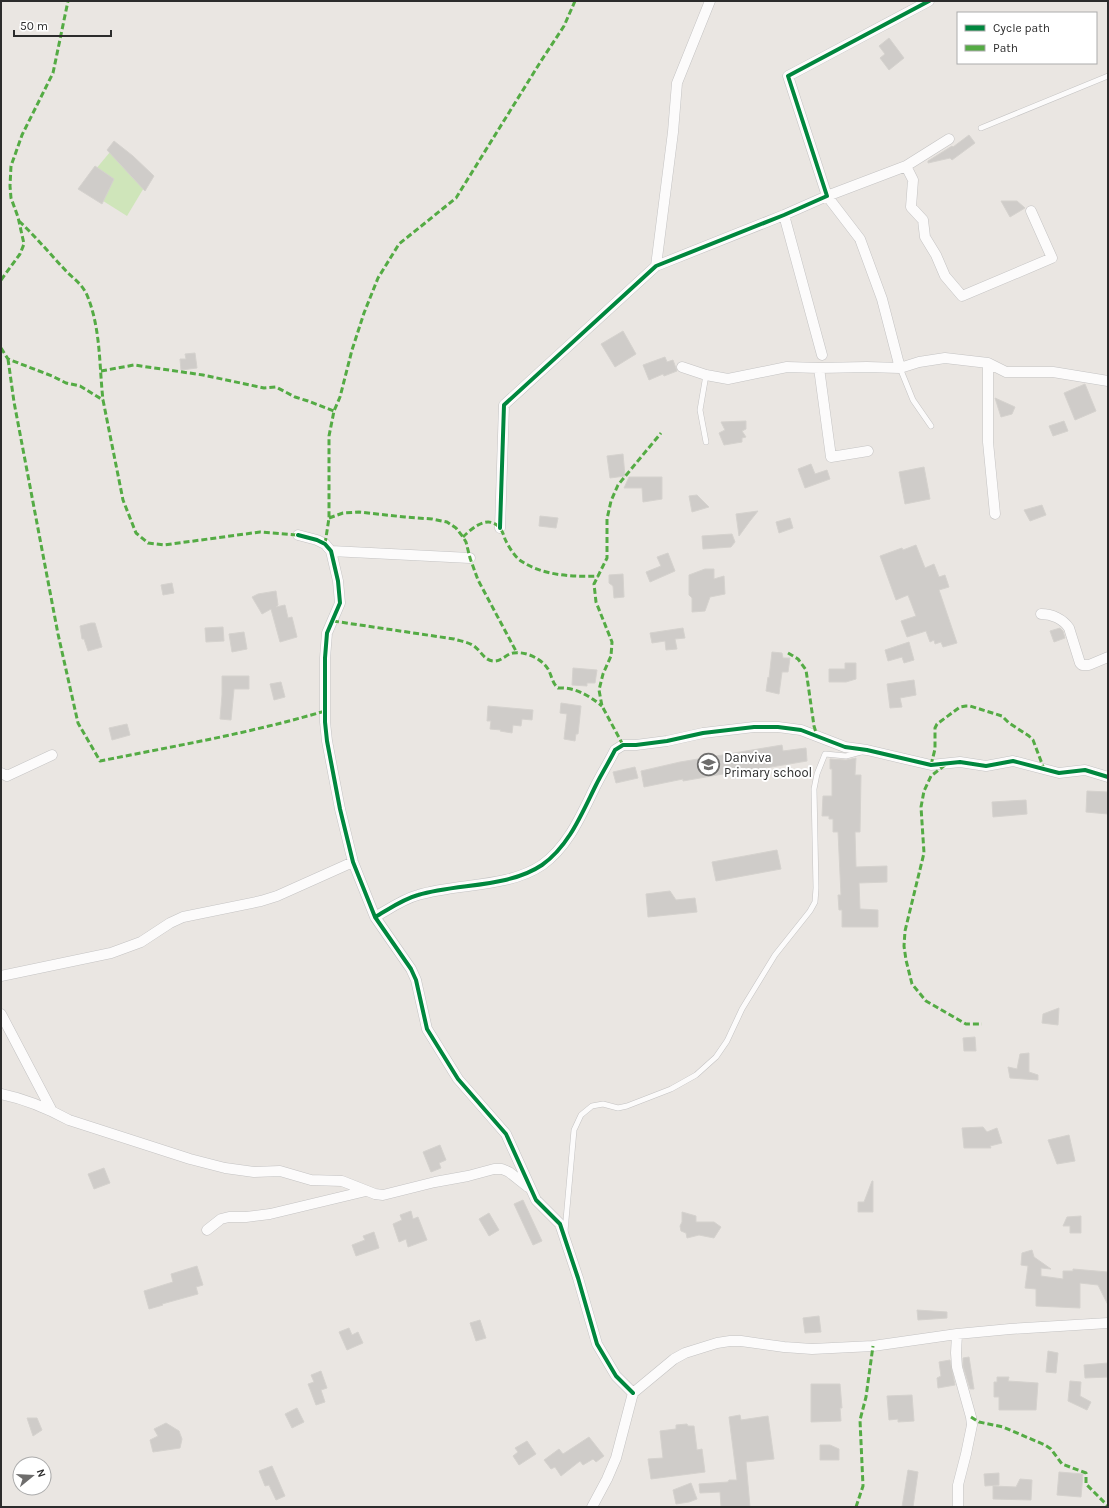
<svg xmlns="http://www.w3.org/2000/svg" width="1109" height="1508" viewBox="0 0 1109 1508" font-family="Karla,sans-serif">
<rect width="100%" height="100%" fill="#eae6e2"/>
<!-- green -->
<path fill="#cfe5ba" d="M 115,146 L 151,176 L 127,216 L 81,187 Z"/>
<!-- building -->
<path fill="#cfccc9" stroke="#d5d2ce" d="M 889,38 L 904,58 L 889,70 L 880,58 L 885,54 L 879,46 Z
M 969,135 L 975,143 L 952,160 L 950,158 L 928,163 L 928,161 L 952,146 L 953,147 Z
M 114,141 L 133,156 L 154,176 L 145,191 L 107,150 Z
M 95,166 L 114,179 L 102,204 L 78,189 Z
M 1001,201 L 1017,201 L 1025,208 L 1010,217 Z
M 623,331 L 636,354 L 615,367 L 601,344 Z
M 195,353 L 197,368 L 181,370 L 180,359 L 186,359 L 185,354 Z
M 665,357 L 667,362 L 673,360 L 677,371 L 664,376 L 663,374 L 649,380 L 643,365 Z
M 1085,384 L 1096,411 L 1075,420 L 1064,393 Z
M 995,398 L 1015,407 L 1012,414 L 1001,417 Z
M 746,421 L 746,429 L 742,431 L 746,437 L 742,438 L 742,442 L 724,445 L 719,433 L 725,430 L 721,422 Z
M 1064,421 L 1068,431 L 1053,436 L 1049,426 Z
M 623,454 L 625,476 L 610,478 L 607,456 Z
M 811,464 L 815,474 L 827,470 L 830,479 L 805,488 L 798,469 Z
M 924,467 L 930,499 L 905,504 L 899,472 Z
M 629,477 L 662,477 L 662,499 L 643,502 L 642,488 L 624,488 Z
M 697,495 L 709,507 L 692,512 L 689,496 Z
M 1042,505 L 1046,515 L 1030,521 L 1024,510 Z
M 758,511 L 750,521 L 739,536 L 736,514 Z
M 540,516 L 558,518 L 556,528 L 539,526 Z
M 790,518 L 793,528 L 779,533 L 776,522 Z
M 732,534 L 735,542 L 731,547 L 703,549 L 702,536 Z
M 916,545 L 925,568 L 934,564 L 939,577 L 945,575 L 949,587 L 939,590 L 957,643 L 943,647 L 941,642 L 935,644 L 934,640 L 930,642 L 926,631 L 907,637 L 901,621 L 916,616 L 908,595 L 896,600 L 880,556 L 902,548 L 903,550 Z
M 668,553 L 675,571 L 650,582 L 646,572 L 661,566 L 657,557 Z
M 705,569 L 714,569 L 714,579 L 724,576 L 725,594 L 710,597 L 705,611 L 692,612 L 692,598 L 689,595 L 689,575 Z
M 623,574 L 624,597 L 614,598 L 613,586 L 609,583 L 609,575 Z
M 172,583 L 174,593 L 163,595 L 161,585 Z
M 276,591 L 278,605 L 276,607 L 285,605 L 288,618 L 292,617 L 297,637 L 280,642 L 271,609 L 262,614 L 252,597 L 258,594 Z
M 91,623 L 95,623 L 102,647 L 88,651 L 84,639 L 82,639 L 80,626 Z
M 223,627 L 224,641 L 206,642 L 205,628 Z
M 683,628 L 685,638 L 675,639 L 677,649 L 666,650 L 665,641 L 652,643 L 650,633 Z
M 1060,628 L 1063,631 L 1065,638 L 1054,642 L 1050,631 Z
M 244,632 L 247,649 L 232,652 L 229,634 Z
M 909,642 L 914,660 L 904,663 L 902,657 L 888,661 L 885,650 Z
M 772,652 L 782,653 L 783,658 L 790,658 L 788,672 L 782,672 L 779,694 L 766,691 L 768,677 L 769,678 Z
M 845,663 L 856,663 L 856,679 L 846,682 L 829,682 L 829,669 L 845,669 Z
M 573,668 L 597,670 L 595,683 L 587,683 L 587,686 L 572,685 Z
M 222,676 L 249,676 L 249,689 L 234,689 L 231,720 L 220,719 L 222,695 Z
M 914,680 L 916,695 L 900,698 L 902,707 L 890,708 L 887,684 Z
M 281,682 L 285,697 L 274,700 L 270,684 Z
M 561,703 L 581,706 L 578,734 L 576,734 L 575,741 L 564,739 L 567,714 L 560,713 Z
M 488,706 L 533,710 L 532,720 L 522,719 L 521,726 L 513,725 L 512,733 L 500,731 L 501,730 L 490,729 L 491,721 L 487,721 Z
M 127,724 L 130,735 L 112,740 L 109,728 Z
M 782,745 L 783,751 L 806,748 L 807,761 L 724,775 L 723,774 L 683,781 L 683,779 L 644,787 L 641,771 L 680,762 Z
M 856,758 L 855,775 L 861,775 L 860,832 L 855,832 L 856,867 L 887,866 L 887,882 L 859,883 L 860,909 L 878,910 L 878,927 L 842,927 L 842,910 L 839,910 L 838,895 L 841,895 L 838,832 L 833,832 L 833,819 L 829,819 L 829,816 L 822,816 L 823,796 L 832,796 L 832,769 L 830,769 L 830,759 L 846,760 Z
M 635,767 L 638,778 L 616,783 L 613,772 Z
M 1087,791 L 1108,792 L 1108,814 L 1086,812 Z
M 1026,800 L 1027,814 L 993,817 L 992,802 Z
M 777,850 L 781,869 L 716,881 L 712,862 Z
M 670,891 L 676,900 L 695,898 L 697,912 L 648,917 L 646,894 Z
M 1059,1008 L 1058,1025 L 1042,1023 L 1043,1014 Z
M 975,1037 L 976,1051 L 964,1051 L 963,1038 Z
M 1029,1053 L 1029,1072 L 1038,1075 L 1038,1080 L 1010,1078 L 1008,1067 L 1017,1069 L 1020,1054 Z
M 983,1127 L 987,1132 L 997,1128 L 1002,1143 L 990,1146 L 991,1148 L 964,1148 L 962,1128 Z
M 1069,1135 L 1075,1161 L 1057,1164 L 1048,1140 Z
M 440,1145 L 446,1160 L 439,1163 L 441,1168 L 431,1172 L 423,1152 Z
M 104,1168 L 110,1183 L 94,1189 L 88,1174 Z
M 872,1181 L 873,1181 L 873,1212 L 858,1212 L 858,1202 L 864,1202 Z
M 523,1200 L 542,1241 L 533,1245 L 514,1204 Z
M 411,1211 L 413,1219 L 418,1217 L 427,1240 L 408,1247 L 406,1239 L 399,1242 L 393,1224 L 402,1220 L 400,1215 Z
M 682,1212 L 696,1216 L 696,1222 L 714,1222 L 721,1227 L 714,1238 L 699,1235 L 687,1238 L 686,1233 L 681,1231 L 680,1226 L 682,1222 Z
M 489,1213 L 499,1230 L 489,1236 L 479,1219 Z
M 1081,1216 L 1081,1233 L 1070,1233 L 1070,1226 L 1063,1226 L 1067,1217 Z
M 374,1232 L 379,1248 L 356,1256 L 352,1245 L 365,1240 L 363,1236 Z
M 1032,1250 L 1034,1257 L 1051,1269 L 1041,1268 L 1041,1276 L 1063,1279 L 1063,1271 L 1073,1271 L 1073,1269 L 1108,1272 L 1108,1305 L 1098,1285 L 1080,1283 L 1080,1308 L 1036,1306 L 1036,1289 L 1025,1288 L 1028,1266 L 1021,1265 L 1022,1253 Z
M 197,1266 L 203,1285 L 196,1287 L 198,1294 L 162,1304 L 163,1305 L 149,1309 L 144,1291 L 173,1282 L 171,1274 Z
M 917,1310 L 947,1312 L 947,1318 L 918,1320 Z
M 819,1316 L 821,1332 L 805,1333 L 803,1318 Z
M 480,1320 L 486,1338 L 476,1341 L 470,1323 Z
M 349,1328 L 352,1335 L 358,1332 L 363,1343 L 347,1350 L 339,1332 Z
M 1048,1351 L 1058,1353 L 1056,1373 L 1046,1372 Z
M 969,1357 L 974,1389 L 970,1389 L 963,1366 L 963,1358 Z
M 950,1360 L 955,1385 L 938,1388 L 937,1378 L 941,1376 L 939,1362 Z
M 1108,1363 L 1108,1377 L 1085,1378 L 1084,1365 Z
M 321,1371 L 327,1388 L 321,1390 L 325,1402 L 316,1405 L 308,1384 L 314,1382 L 311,1375 Z
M 997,1377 L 1009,1377 L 1008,1381 L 1038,1383 L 1036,1410 L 999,1410 L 999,1397 L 994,1397 L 994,1382 L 997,1382 Z
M 1070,1381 L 1081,1382 L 1080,1396 L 1091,1402 L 1087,1410 L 1068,1401 Z
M 811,1384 L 840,1384 L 842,1408 L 840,1408 L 841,1421 L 811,1422 Z
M 912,1395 L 914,1421 L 898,1422 L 898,1419 L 889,1420 L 887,1396 Z
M 297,1408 L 304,1422 L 292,1428 L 285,1414 Z
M 740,1415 L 741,1420 L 768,1416 L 774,1459 L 746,1462 L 750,1507 L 721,1507 L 720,1492 L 700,1493 L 699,1484 L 728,1482 L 729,1480 L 737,1480 L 729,1417 Z
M 27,1418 L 37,1418 L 42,1430 L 33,1436 Z
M 166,1423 L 179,1431 L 182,1439 L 180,1448 L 153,1452 L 150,1440 L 158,1436 L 154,1429 Z
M 687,1424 L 688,1426 L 694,1426 L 697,1450 L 702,1449 L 705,1472 L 651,1479 L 648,1459 L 663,1458 L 660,1431 L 676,1429 L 676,1425 Z
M 589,1437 L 604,1456 L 596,1462 L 593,1459 L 583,1465 L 580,1461 L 561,1476 L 555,1467 L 551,1469 L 544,1460 L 559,1449 L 563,1454 Z
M 527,1441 L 536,1454 L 519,1465 L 513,1456 L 518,1452 L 515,1448 Z
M 820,1445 L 830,1445 L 839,1449 L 839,1460 L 820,1460 Z
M 272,1466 L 285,1496 L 276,1500 L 269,1485 L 265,1486 L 259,1471 Z
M 908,1470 L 918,1472 L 913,1507 L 902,1507 Z
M 1059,1472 L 1083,1474 L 1081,1497 L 1057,1495 Z
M 999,1473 L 999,1485 L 985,1486 L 984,1474 Z
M 1020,1479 L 1032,1480 L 1031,1500 L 993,1499 L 993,1486 L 1016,1487 Z
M 691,1483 L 697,1499 L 689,1502 L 676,1504 L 673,1490 Z"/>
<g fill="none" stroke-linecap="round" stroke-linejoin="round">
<defs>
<path id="lane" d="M 981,128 L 1108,76
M 900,368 L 913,400 L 931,426
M 706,375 L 700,410 L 706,442
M 565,1231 L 574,1130 L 581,1115 L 592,1106 L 603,1104 L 618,1108 L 627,1106 L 671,1089 L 696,1075 L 716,1057 L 727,1041 L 742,1009 L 775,955 L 810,911 L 815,902 L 816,888 L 814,789 L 817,774 L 825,754 L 846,756 L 861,752"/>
<path id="street" d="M 906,166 L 913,180 L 911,207 L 923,220 L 925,237 L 936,255 L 945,276 L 962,296 L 1052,258 L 1031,211
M 784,215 L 822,355
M 656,266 L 673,132 L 677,83 L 710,1
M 988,363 L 988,442 L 995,514
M 682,367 L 706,375 L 728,379 L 787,367 L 819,368 L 867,367 L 900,368 L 919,362 L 945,358 L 988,363 L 1006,372 L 1053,372 L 1108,381
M 819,368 L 831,457 L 868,451
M 900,368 L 882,299 L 860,239 L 827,196 L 906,166 L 949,139
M 500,528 L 504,405 L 656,266 L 784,215 L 827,196 L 788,76 L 929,1
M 298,535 L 317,540 L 325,544 L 331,551 L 338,581 L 340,603 L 327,633 L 325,658 L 325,722 L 327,741 L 340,809 L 353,862 L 375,917 L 411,969 L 416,980 L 427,1029 L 458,1079 L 506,1134 L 536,1200 L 560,1224 L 578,1278 L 597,1344 L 616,1376 L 633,1393
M 331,551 L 470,558
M 1041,614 C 1052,614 1063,619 1069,628 L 1080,663 L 1082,665 L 1089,665 L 1108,657
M 1,773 L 7,776 L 52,755
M 375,917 C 389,909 403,899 418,895 C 458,883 508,888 542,865 C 569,846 582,813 596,785 C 602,773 609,762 615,750 L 623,745 L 636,745 L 667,741 L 703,733 L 754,727 L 778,727 L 801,730 L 845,747 L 867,750 L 931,765 L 960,762 L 986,766 L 1013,761 L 1059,773 L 1085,770 L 1108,777
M 1,976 L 111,953 L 141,942 L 170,923 L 183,917 L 261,901 L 277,896 L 353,862
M 1,1014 L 52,1111
M 1,1094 C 25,1099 47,1108 69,1120 L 190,1159 L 225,1168 L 254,1172 L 280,1171 L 311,1180 L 342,1181 L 375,1194 L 383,1195 L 435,1182 L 468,1176 L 494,1169 L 502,1169 L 509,1172 L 528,1187
M 207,1230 L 221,1219 L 229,1217 L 246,1217 L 270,1214 L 366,1191
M 957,1334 L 956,1353 L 957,1367 L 971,1417 L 972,1425 L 966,1454 L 958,1485 L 958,1507
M 592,1507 L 607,1479 L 616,1458 L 633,1393 L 674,1359 L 685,1353 L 717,1343 L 730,1341 L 741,1341 L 784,1347 L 812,1349 L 873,1346 L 957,1334 L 1010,1329 L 1108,1323"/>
</defs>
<!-- lane casing -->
<use href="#lane" stroke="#c4c3c3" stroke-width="6"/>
<!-- street casing -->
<use href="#street" stroke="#c4c3c3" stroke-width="11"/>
<!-- lane -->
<use href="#lane" stroke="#fcfbfb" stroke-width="5"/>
<!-- street -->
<use href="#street" stroke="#fcfbfb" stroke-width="10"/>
<!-- quiet -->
<path stroke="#54ab44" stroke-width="3" stroke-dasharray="6 3" stroke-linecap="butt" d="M 19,221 C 36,237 51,255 67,272 C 74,279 82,284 87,295 C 101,329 99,365 103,400
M 1,280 L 20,254 L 24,244 L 18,217 L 11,198 L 10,186 L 11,166 L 22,135 L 53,73 L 68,1
M 1,348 L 8,359 L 52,376 L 66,383 L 80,386 L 103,400 L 123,500 L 136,533 L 148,543 L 164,545 L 260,532 L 298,535
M 8,359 L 14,402 L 58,634 L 78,723 L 100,761 C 175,746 251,733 325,711
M 101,371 L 134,365 L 203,375 L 264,388 L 276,387 L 295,397 L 308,401 L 334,411
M 329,518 L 343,513 L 359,512 L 405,517 L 432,519 L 447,522 L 456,528 L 463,537 L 466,542 L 470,558 L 478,580 L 517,653
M 463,537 C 472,528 488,514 500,528 C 502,530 504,536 505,539 C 508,546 515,557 521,561 C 544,576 573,577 599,576
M 325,544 L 329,518 L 329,436 L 334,411 L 340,397 L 352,350 L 364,313 L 378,278 L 399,244 L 456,198 L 541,61 L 564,26 L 575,1
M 333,621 L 454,639 C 460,641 468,642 474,646 C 481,651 484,660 493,661 C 501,662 506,654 513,653 C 525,651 541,658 548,669 C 552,676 552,683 558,688 C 575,687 588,695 602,706
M 788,653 L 798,659 L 806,670 L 814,726 L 817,736
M 623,745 L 602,706 L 599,690 L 603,674 L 611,656 L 612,642 L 596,602 L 594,584 L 607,558 L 607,519 L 611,501 L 618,485 L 661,433
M 931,765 L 935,749 L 935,728 L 937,724 L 960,707 L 966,706 L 970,706 L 1002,716 L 1009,723 L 1029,736 L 1033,740 L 1044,769
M 945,765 L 931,776 L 924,791 L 921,807 L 924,853 L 905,931 L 904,946 L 906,960 L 912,984 L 926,1001 L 966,1024 L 982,1024
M 971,1417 L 979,1422 L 1003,1427 L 1045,1445 L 1051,1449 L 1062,1464 L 1086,1473 L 1086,1484 L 1108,1506
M 856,1507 L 863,1486 L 860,1420 L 866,1397 L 873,1346"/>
<defs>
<path id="cycleway" d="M 500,528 L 504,405 L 656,266 L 784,215 L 827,196 L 788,76 L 929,1
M 298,535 L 317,540 L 325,544 L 331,551 L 338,581 L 340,603 L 327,633 L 325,658 L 325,722 L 327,741 L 340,809 L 353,862 L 375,917 L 411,969 L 416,980 L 427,1029 L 458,1079 L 506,1134 L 536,1200 L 560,1224 L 578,1278 L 597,1344 L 616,1376 L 633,1393
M 375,917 C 389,909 403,899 418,895 C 458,883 508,888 542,865 C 569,846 582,813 596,785 C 602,773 609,762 615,750 L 623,745 L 636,745 L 667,741 L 703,733 L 754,727 L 778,727 L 801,730 L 845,747 L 867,750 L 931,765 L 960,762 L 986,766 L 1013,761 L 1059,773 L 1085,770 L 1108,777"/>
</defs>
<!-- cycleway casing -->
<use href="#cycleway" stroke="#fff" stroke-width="6"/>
<!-- cycleway -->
<use href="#cycleway" stroke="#00873e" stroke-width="4"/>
</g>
<!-- icons -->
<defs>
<symbol id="school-ring" viewBox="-11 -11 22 22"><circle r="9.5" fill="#fff" stroke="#6e6d6c" stroke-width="1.5"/><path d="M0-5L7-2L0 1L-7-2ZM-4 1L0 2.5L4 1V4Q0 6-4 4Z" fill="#6e6d6c"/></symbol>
</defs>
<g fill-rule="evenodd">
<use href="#school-ring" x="696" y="752" width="25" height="25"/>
</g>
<g text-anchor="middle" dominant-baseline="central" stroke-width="4" stroke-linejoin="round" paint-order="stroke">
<!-- poi labels -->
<g font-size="13" fill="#2c2c2c" stroke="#fff" text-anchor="start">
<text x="724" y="757">Danviva<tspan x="724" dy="15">Primary school</tspan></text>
</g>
</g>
<!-- border -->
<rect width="1109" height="1508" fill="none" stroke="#2c2c2c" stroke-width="4"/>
<!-- legend -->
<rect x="957" y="12" width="140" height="52" fill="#ffffff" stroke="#ababab"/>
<rect x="965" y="25" width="20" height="6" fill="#00873e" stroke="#ababab"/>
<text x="993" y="32" font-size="12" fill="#2c2c2c">Cycle path</text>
<rect x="965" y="45" width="20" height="6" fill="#54ab44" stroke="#ababab"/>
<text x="993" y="52" font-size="12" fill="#2c2c2c">Path</text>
<!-- north arrow -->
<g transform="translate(32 1476) rotate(72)"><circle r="19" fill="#ffffff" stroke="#ababab"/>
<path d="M0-3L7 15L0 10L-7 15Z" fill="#6e6d6c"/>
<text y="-6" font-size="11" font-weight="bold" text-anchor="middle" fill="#2c2c2c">N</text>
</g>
<!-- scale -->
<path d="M14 30v6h97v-6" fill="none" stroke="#2c2c2c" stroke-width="2"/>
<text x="20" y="30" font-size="12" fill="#2c2c2c" stroke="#ffffff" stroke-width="3" paint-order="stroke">50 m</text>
</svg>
